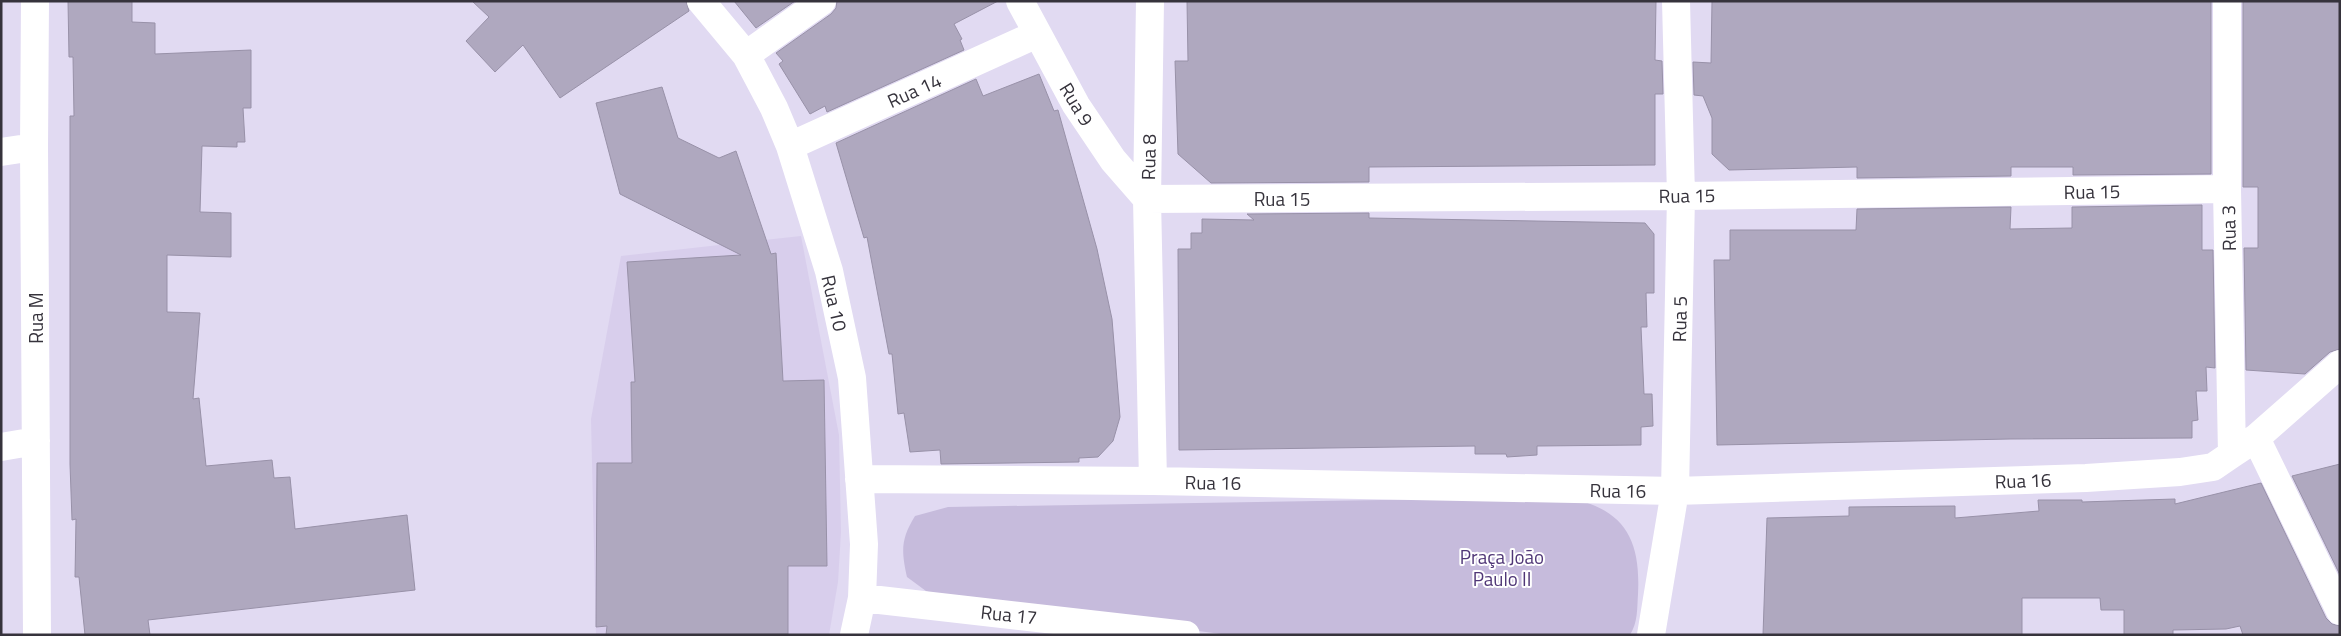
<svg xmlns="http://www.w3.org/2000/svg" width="2341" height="636" viewBox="0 0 2341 636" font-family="'Titillium Web',sans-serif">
<rect width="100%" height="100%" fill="#e1daf2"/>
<!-- built -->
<path fill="#d8ceec" d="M 801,236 L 839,435 L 841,532 L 838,582 L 829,635 L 596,635 L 591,419 L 621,256 Z"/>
<!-- green -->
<path fill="#c6bbdc" d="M 1565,497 C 1623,508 1641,537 1638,594 C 1637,609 1638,622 1630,635 L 1229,635 L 945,598 L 926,591 L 907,577 C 901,550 901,539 915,516 L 948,507 Z"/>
<!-- building -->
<path fill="#afa8bf" stroke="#9891a8" d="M 68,1 L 132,1 L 132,22 L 155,23 L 155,54 L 251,50 L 251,108 L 243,108 L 245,142 L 237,142 L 237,147 L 202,146 L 200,212 L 231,213 L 231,257 L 167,255 L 167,312 L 200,313 L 193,399 L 199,398 L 206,466 L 272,460 L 274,478 L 290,477 L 295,529 L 407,515 L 415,590 L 148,620 L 150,635 L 85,635 L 79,577 L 75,577 L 76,519 L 72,520 L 70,464 L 70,116 L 74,116 L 73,57 L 69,57 Z
M 472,1 L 686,1 L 689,11 L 560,98 L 523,45 L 495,72 L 466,41 L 489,17 Z
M 734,1 L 795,1 L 756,28 Z
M 837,1 L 998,1 L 954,24 L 962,39 L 960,40 L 964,50 L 827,112 L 825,106 L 810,114 L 779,64 L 783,61 L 776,53 L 831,14 L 836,8 Z
M 1187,1 L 1656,1 L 1655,60 L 1662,61 L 1663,94 L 1655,94 L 1655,165 L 1369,167 L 1369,182 L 1211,183 L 1178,154 L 1175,61 L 1188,61 Z
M 1712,1 L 2211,1 L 2211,174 L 2073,175 L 2073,167 L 2011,167 L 2011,176 L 1857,178 L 1857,167 L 1729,170 L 1712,154 L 1712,118 L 1703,96 L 1694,95 L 1693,62 L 1711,63 Z
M 2243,1 L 2340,2 L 2340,349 L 2330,352 L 2305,374 L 2246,370 L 2244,248 L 2258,248 L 2258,187 L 2243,187 Z
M 1039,74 L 1054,111 L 1058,110 L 1097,249 L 1112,319 L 1120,417 L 1113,441 L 1098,457 L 1079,458 L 1079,462 L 941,464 L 940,450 L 910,452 L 904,413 L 898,414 L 892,354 L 889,354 L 867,237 L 864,238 L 836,143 L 976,79 L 983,96 Z
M 662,87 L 678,138 L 719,158 L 736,151 L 771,254 L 776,253 L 783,381 L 824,380 L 827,566 L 788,566 L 788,634 L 606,635 L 607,626 L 596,627 L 597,463 L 632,463 L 631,382 L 635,382 L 627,262 L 741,255 L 620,194 L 596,103 Z
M 2202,205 L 2202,250 L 2213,250 L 2215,368 L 2206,367 L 2207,391 L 2196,391 L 2198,420 L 2192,421 L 2192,438 L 2010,439 L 1717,445 L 1714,260 L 1730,260 L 1730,230 L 1856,230 L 1857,209 L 2011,207 L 2010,229 L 2072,228 L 2072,207 Z
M 1369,213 L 1369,218 L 1645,223 L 1654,234 L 1654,293 L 1646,293 L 1647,327 L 1641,327 L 1644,394 L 1652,394 L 1653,426 L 1641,427 L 1641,445 L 1537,446 L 1537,455 L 1507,457 L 1506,454 L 1475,454 L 1475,446 L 1179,450 L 1178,249 L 1191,249 L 1191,233 L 1202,233 L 1202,219 L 1254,220 L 1247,214 Z
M 2340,464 L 2340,575 L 2292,476 Z
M 2261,483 L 2326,618 L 2332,624 L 2340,626 L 2340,635 L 2243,635 L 2240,626 L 2226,629 L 2173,630 L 2173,635 L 2124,635 L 2124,610 L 2101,610 L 2100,598 L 2022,598 L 2022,635 L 1763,635 L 1767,518 L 1849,516 L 1849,507 L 1955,506 L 1955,518 L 2039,511 L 2038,500 L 2082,500 L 2082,502 L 2175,499 L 2175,504 Z"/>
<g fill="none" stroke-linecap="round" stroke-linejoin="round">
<!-- minor -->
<path stroke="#fff" stroke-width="28" d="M 35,1 L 34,147 L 37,635
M 701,1 L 746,55 L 774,108 L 790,146 L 829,271 L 852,378 L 864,544 L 862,598 L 854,635
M 1020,1 L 1076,105 L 1113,160 L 1147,199 L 1681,196 L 2227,189
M 1150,1 L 1147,199 L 1153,481
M 2227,1 L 2227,189 L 2232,454
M 746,55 L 822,1
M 790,146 L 1037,34
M 1,152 L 34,147
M 2256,438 L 2340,611
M 1,447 L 36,441
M 859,479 L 1153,481 L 1675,491 L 2086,478 L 2180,472 L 2213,467 L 2232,454 L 2256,438 L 2340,364
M 862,598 L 1186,635
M 1651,635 L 1675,491 L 1681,196 L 1676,1"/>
</g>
<g text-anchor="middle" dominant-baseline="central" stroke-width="4" stroke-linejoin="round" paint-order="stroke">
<!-- street labels -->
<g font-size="19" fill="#36333c" stroke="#fff">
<text transform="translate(914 90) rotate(-24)">Rua 14</text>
<text transform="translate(1077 104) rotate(59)">Rua 9</text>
<text transform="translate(1148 157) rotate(-89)">Rua 8</text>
<text transform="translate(2092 191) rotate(-1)">Rua 15</text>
<text transform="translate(1687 195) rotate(-1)">Rua 15</text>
<text x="1282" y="198">Rua 15</text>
<text transform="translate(2228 228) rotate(-91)">Rua 3</text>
<text transform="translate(835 303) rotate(77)">Rua 10</text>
<text transform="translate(35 318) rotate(-90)">Rua M</text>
<text transform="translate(1679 319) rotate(-89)">Rua 5</text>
<text transform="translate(2023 480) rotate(-2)">Rua 16</text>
<text transform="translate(1213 482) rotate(1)">Rua 16</text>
<text transform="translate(1618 490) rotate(1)">Rua 16</text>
<text transform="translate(1009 614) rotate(6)">Rua 17</text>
</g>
<!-- park labels -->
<g font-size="19" fill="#503777" stroke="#fff">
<text x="1502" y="556">Praça João<tspan x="1502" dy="22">Paulo II</tspan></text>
</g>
</g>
<!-- border -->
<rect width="2341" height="636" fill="none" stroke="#36333c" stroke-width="5"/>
</svg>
